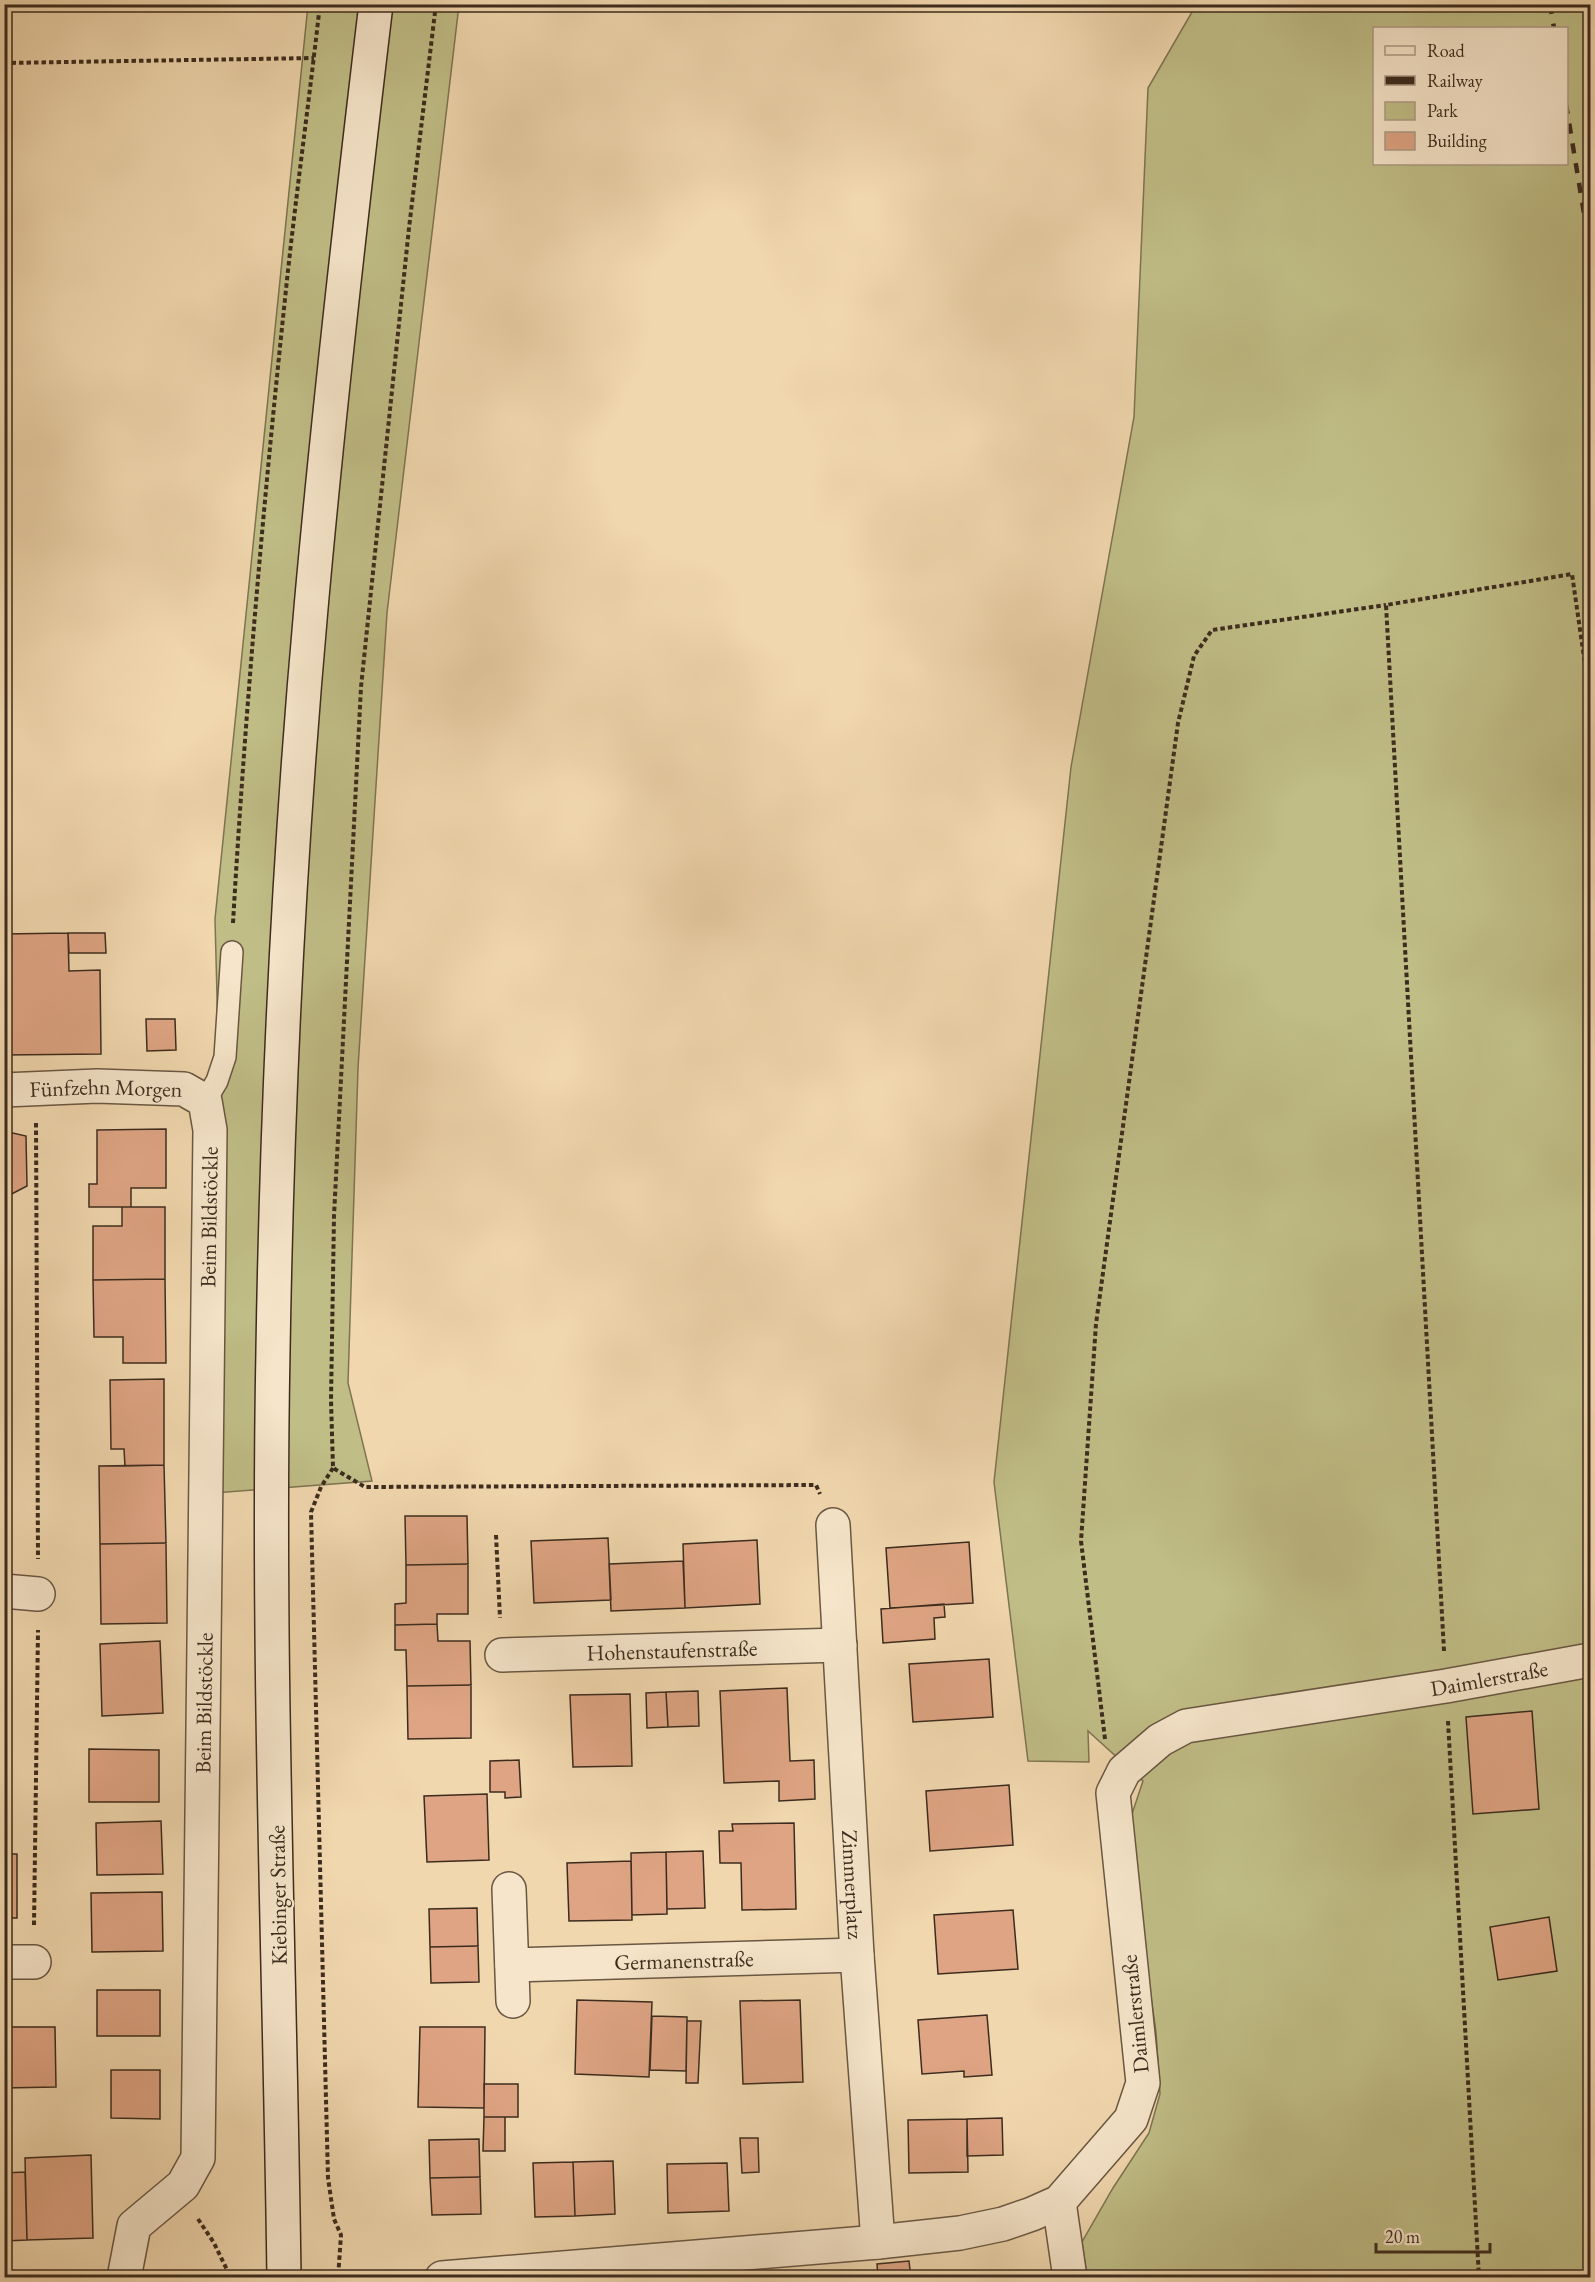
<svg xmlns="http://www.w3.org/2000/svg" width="1595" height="2282" viewBox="0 0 1595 2282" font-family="'EB Garamond',serif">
<rect width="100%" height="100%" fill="#f1d7ae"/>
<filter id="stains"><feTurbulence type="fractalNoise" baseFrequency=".00333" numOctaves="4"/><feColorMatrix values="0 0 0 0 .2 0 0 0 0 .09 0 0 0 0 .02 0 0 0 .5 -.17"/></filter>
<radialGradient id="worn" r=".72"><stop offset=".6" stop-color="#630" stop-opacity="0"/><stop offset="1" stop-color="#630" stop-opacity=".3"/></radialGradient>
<!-- green -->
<path fill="#c0bd86" stroke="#7e7452" stroke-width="1.5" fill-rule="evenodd" d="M 308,5 L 459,5 L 387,613 L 358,1068 L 348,1383 L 372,1481 L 214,1493 L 221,1150 L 215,919 Z
M 1196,5 L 1590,5 L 1590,2277 L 1087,2277 L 1082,2242 L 1113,2188 L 1149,2133 L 1160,2094 L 1156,2032 L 1127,1829 L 1143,1781 L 1088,1731 L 1089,1762 L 1028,1761 L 994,1482 L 1071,767 L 1134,417 L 1148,88 ZM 1374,28 L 1566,28 L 1566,164 L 1374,164 Z"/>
<!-- building -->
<path fill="#dea483" stroke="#3c2c1e" stroke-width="1.5" d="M 68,933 L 69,971 L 100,970 L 101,1054 L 4,1055 L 4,934 Z
M 68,933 L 105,933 L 106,953 L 69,953 Z
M 146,1019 L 175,1019 L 176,1050 L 147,1051 Z
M 166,1129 L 166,1188 L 131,1188 L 131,1207 L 89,1207 L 89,1184 L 97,1184 L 97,1130 Z
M 4,1131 L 26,1136 L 27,1186 L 4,1198 Z
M 122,1207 L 165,1207 L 165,1279 L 93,1280 L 93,1226 L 122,1226 Z
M 165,1279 L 166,1363 L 123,1363 L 123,1337 L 94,1337 L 93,1280 Z
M 164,1379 L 164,1465 L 125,1466 L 124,1449 L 111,1449 L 110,1380 Z
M 164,1465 L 166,1543 L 100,1544 L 99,1466 Z
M 405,1516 L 467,1516 L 468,1564 L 406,1565 Z
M 608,1538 L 611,1600 L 534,1603 L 531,1541 Z
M 757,1540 L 760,1604 L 685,1608 L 683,1544 Z
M 969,1542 L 973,1603 L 890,1608 L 886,1548 Z
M 166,1543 L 167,1623 L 101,1624 L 100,1544 Z
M 683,1561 L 685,1608 L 611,1611 L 609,1564 Z
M 468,1564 L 468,1614 L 437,1614 L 437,1624 L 395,1625 L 395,1604 L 406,1603 L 406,1565 Z
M 944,1604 L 945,1617 L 934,1618 L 935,1639 L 883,1643 L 881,1609 Z
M 437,1624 L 438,1641 L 470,1641 L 471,1685 L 407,1686 L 406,1650 L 395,1650 L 395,1625 Z
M 160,1641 L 163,1713 L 102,1716 L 100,1644 Z
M 989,1659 L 993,1717 L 913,1722 L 909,1664 Z
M 471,1685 L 471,1738 L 408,1739 L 407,1686 Z
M 787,1688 L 790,1761 L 814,1760 L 815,1799 L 779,1801 L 779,1781 L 724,1783 L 720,1691 Z
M 698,1691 L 699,1726 L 668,1727 L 666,1692 Z
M 666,1692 L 668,1727 L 647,1728 L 646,1693 Z
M 630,1694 L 632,1766 L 573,1767 L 570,1695 Z
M 1532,1711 L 1539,1809 L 1473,1814 L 1466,1717 Z
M 89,1749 L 159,1750 L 159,1802 L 89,1802 Z
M 519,1760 L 521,1797 L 505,1798 L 505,1792 L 490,1792 L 490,1761 Z
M 1009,1785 L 1013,1845 L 930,1851 L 926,1791 Z
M 487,1794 L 489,1860 L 427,1862 L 424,1796 Z
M 161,1821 L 163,1874 L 97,1875 L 96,1823 Z
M 794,1823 L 796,1909 L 742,1910 L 741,1863 L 720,1863 L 719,1831 L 733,1831 L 732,1824 Z
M 703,1851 L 705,1908 L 667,1909 L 666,1852 Z
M 666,1852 L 667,1914 L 632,1915 L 631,1853 Z
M 4,1854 L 17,1854 L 17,1918 L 4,1918 Z
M 631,1861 L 632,1920 L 569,1921 L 567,1863 Z
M 162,1892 L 163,1951 L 92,1952 L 91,1893 Z
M 477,1908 L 478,1946 L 430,1947 L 429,1909 Z
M 1013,1910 L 1018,1969 L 938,1974 L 934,1915 Z
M 1549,1917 L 1557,1971 L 1498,1980 L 1490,1927 Z
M 478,1946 L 479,1982 L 431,1983 L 430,1947 Z
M 97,1990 L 160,1990 L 160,2036 L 97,2036 Z
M 577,2000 L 652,2002 L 649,2077 L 575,2074 Z
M 800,2000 L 803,2082 L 743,2084 L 740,2001 Z
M 987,2015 L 992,2075 L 964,2077 L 964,2071 L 922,2074 L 918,2020 Z
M 652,2016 L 687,2017 L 686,2071 L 650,2070 Z
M 687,2021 L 701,2021 L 698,2083 L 686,2083 Z
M 4,2027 L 55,2027 L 56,2087 L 4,2088 Z
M 420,2027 L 485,2027 L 484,2108 L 418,2107 Z
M 111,2070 L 160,2070 L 160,2119 L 111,2118 Z
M 484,2084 L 518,2084 L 518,2117 L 484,2117 Z
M 484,2117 L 505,2117 L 505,2151 L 483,2151 Z
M 1002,2118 L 1003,2155 L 967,2156 L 967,2119 Z
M 967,2119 L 968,2172 L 909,2173 L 908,2120 Z
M 740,2138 L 758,2138 L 759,2172 L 742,2173 Z
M 479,2139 L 480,2177 L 430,2178 L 429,2140 Z
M 91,2155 L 93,2238 L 27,2240 L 25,2158 Z
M 613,2161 L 615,2214 L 575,2216 L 573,2162 Z
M 573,2162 L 575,2216 L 535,2217 L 533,2163 Z
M 727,2163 L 729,2211 L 668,2213 L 667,2164 Z
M 25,2172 L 27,2240 L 4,2241 L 4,2173 Z
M 480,2177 L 481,2214 L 432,2215 L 430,2178 Z
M 909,2261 L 911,2278 L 878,2278 L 877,2264 Z"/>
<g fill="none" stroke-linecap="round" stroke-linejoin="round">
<defs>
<path id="lane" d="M 205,1101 L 217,1081 L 225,1057 L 232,952"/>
<g id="street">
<path id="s1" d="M 4,1090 L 97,1086 L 184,1089 L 205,1101 L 210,1130 L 198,2158 L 183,2185 L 134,2226 L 124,2278"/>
<path id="s2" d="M 833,1525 L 857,1955 L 878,2242"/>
<path d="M 4,1591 L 38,1594"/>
<path id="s3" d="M 502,1655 L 840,1645"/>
<path d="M 509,1889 L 513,2001"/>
<path d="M 4,1962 L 34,1962"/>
<path id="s4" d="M 512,1965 L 857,1955"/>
<path d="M 1059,2202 L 1070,2278"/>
<path id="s5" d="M 442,2278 L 878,2242 L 960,2233 L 1003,2224 L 1032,2214 L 1059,2202 L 1131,2119 L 1143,2083 L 1113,1793 L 1124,1771 L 1160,1740 L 1186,1726 L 1446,1686 L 1590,1660"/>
</g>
<path id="secondary" d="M 284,2278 C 280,1969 267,1659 273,1350 C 277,1103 289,854 311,608 C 329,406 352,205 376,4"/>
</defs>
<!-- lane casing -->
<use href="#lane" stroke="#695742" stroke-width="24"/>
<!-- street casing -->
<use href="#street" stroke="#695742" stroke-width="36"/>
<!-- secondary casing -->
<use href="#secondary" stroke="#3c2c1e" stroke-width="36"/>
<!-- path -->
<path stroke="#3c2c1e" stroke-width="4" stroke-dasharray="4.5 3" stroke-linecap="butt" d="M 436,4 L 409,228 L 361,687 L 334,1216 L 331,1400 L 333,1468 L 365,1487 L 816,1485 L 820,1494
M 4,63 L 314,58
M 233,923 C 245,715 263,507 285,299 C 295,201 309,103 320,4
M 36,1123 L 38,1559
M 333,1468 L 321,1487 L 311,1512 L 328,2178 L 334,2219 L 341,2235 L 338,2278
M 496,1535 L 500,1618
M 1444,1651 L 1386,605 L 1572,574 L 1590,699
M 1448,1721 L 1479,2278
M 1105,1739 L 1081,1541 L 1096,1324 L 1178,723 L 1194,656 L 1212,630 L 1386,605
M 34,1925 L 38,1630
M 198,2219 L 214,2243 L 231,2278"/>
<!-- lane -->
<use href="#lane" stroke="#f6e5ca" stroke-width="21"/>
<!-- street -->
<use href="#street" stroke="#f6e5ca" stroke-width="33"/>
<!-- secondary -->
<use href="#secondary" stroke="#f6e5ca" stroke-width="33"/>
<!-- rail -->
<path stroke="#3c2c1e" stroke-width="4.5" stroke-dasharray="10 10" stroke-linecap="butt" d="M 1550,4 L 1554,28
M 1566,104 L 1590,250"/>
</g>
<g text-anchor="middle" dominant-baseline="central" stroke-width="4.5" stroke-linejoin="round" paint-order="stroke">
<!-- street labels -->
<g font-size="22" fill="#3c2c1e" stroke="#f6e5ca">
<text stroke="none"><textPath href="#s1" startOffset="102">Fünfzehn Morgen</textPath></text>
<text transform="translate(209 1217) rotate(-89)">Beim Bildstöckle</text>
<text stroke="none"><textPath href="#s3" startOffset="170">Hohenstaufenstraße</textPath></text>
<text stroke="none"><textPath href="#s5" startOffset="1472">Daimlerstraße</textPath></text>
<text transform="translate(204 1703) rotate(-89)">Beim Bildstöckle</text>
<text stroke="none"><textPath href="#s2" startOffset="360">Zimmerplatz</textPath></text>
<text transform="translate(278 1895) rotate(-91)">Kiebinger Straße</text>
<text stroke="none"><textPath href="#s4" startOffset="172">Germanenstraße</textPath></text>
<text transform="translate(1135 2014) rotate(-96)">Daimlerstraße</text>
</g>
</g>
<!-- margin -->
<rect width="1595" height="2282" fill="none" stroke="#f1d7ae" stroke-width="24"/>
<rect x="6" y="6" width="1583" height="2270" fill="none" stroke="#3c2c1e" stroke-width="3"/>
<rect x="12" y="12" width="1571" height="2258" fill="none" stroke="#3c2c1e" stroke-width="1.5"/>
<!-- legend -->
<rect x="1373" y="27" width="195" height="138" fill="#f6e5ca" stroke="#ac9b85" stroke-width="1.5"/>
<rect x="1385" y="46" width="30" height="9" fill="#f6e5ca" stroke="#ac9b85" stroke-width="1.5"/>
<text x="1427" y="57" font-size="18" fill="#3c2c1e">Road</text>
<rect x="1385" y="76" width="30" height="9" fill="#3c2c1e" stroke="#ac9b85" stroke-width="1.5"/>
<text x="1427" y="87" font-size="18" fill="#3c2c1e">Railway</text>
<rect x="1385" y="102" width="30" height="18" fill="#c0bd86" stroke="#ac9b85" stroke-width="1.5"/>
<text x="1427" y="117" font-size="18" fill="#3c2c1e">Park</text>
<rect x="1385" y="132" width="30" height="18" fill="#dea483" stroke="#ac9b85" stroke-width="1.5"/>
<text x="1427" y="147" font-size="18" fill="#3c2c1e">Building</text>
<!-- scale -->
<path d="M1376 2243v9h114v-9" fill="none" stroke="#3c2c1e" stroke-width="3"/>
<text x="1385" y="2243" font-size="18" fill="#3c2c1e" stroke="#f6e5ca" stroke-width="4.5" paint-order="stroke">20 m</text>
<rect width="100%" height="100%" filter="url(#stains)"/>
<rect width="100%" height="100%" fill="url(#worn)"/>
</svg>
